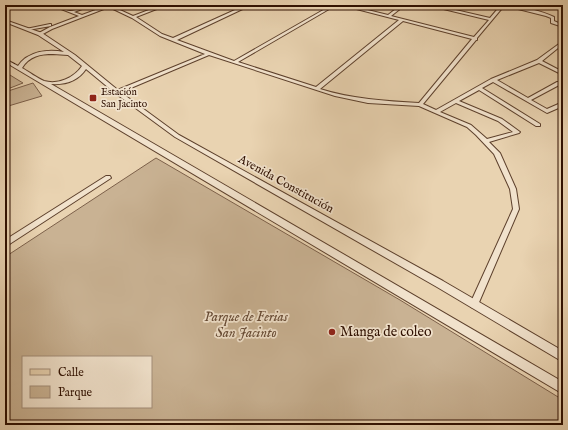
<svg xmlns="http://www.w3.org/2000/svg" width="568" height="430" viewBox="0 0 568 430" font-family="'IM FELL English',serif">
<rect width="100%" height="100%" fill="#e9d3b1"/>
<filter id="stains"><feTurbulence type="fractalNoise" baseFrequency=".005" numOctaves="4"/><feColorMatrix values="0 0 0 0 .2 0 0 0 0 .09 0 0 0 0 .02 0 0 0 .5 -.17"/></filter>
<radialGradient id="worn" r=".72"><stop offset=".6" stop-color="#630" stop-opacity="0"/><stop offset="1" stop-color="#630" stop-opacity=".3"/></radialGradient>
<!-- green -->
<path fill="#c9b293" stroke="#7c604a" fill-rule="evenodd" d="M 5,72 L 23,83 L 5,90 Z
M 33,83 L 42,96 L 5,107 L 5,92 Z
M 156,158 L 400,300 L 563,400 L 563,425 L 5,425 L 5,257 ZM 23,357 L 151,357 L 151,407 L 23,407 Z"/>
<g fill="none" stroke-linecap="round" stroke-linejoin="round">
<defs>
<path id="minor" d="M 51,5 C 58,5 64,10 70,11 C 77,11 85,5 93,5 L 74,12 L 82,15 L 109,5 L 133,16 L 162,5 L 167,5 L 136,17 L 162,34 L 173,38 L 246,5 L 251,5 L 177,40 L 234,61 L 332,5 L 336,5 L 238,62 L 316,87 L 399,20 L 341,5 L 347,5 L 388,15 L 401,5 L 405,5 L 391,16 L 474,37 L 489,20 L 427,5 L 434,5 L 490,18 L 501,5 C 514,4 542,11 554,17 L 554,21 L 563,25 L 563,27 L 551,23 L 551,18 L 546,16 L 506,6 L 503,7 L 477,38 L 477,40 L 476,40 L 423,104 L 436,110 L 491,79 L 537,60 L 563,41 L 563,44 L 542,61 L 563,72 L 563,75 L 539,63 L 497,80 L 528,98 L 557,82 L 561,82 L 561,84 L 531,100 L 547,109 L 563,102 L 563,106 L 547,113 L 493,82 L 482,88 L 540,124 L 540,126 L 536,126 L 479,90 L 459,101 L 502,119 L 520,132 L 519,133 L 489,142 L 500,153 L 516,189 L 519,209 L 477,307 L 474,308 L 471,307 L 470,304 L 513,209 L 510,189 L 494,154 L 476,135 L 467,127 L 419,106 L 368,103 L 335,96 L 209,55 L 119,93 L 115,93 L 115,91 L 205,54 L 160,36 L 132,18 L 109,7 L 52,29 L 41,35 L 39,35 L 39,33 L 50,27 L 79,16 ZM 403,21 L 472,39 L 419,103 C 385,101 352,99 320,89 ZM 456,103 L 498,121 L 513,132 L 487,139 L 471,125 L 440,112 Z
M 50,24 L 51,24 L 51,26 L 28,30 L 26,29 Z
M 106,176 L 110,176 L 111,178 L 5,247 L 5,240 Z"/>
<path id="tertiary" d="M 5,20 L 42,33 L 75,55 L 119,91 L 179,135 L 443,281 L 563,351 L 563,362 L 437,287 L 175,137 L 115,93 L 86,69 C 78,81 65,85 51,84 L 563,382 L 563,394 L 5,62 L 5,59 L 18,66 C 28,51 48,49 64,52 L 38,35 L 5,22 ZM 53,54 L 68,55 L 82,66 C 74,78 58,85 44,81 C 37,78 29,72 22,68 C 29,56 41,54 53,54 Z"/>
<path id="primary" d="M 5,62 L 14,64 L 5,66 Z"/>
</defs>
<!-- minor casing -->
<use href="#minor" stroke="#5d402c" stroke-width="2"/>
<!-- tertiary casing -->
<use href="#tertiary" stroke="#5d402c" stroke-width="2"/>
<!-- primary casing -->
<use href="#primary" stroke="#2e0f00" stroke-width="2"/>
<!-- minor -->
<use href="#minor" fill="#f1e2cc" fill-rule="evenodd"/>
<!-- tertiary -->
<use href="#tertiary" fill="#f1e2cc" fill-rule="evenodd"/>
<!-- primary -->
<use href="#primary" fill="#e9d3b1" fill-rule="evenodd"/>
</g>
<!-- markers -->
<g fill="#8f2418" stroke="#f1e2cc" stroke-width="1.5">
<rect x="89" y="94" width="8" height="8" rx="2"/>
<circle cx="332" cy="332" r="4"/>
</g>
<g text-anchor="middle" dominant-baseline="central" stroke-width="3.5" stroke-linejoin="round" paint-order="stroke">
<!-- far-poi labels -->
<g font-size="10" fill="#2e0f00" stroke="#f1e2cc" text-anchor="start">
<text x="101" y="92">Estación<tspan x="101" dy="12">San Jacinto</tspan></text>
</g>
<!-- street labels -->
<g font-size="12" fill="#2e0f00" stroke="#f1e2cc">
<text transform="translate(286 184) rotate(29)">Avenida Constitución</text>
</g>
<!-- near-park labels -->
<g font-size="14" font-style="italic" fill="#644833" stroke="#f1e2cc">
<text x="246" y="317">Parque de Ferias<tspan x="246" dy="16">San Jacinto</tspan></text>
</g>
<!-- near-poi labels -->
<g font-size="14" fill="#2e0f00" stroke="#f1e2cc" text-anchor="start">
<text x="340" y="332">Manga de coleo</text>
</g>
</g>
<!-- margin -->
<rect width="568" height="430" fill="none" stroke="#e9d3b1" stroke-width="20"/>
<rect x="6" y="6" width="556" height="418" fill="none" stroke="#2e0f00" stroke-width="2"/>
<rect x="10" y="10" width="548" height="410" fill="none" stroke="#2e0f00"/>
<!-- legend -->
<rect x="22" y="356" width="130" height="52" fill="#f1e2cc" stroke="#a38e7a"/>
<rect x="30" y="369" width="20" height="6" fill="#e9d3b1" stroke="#a38e7a"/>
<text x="58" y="376" font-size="12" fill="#2e0f00">Calle</text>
<rect x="30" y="386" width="20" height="12" fill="#c9b293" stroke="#a38e7a"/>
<text x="58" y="396" font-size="12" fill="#2e0f00">Parque</text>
<rect width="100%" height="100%" filter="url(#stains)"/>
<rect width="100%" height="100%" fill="url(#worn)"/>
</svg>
